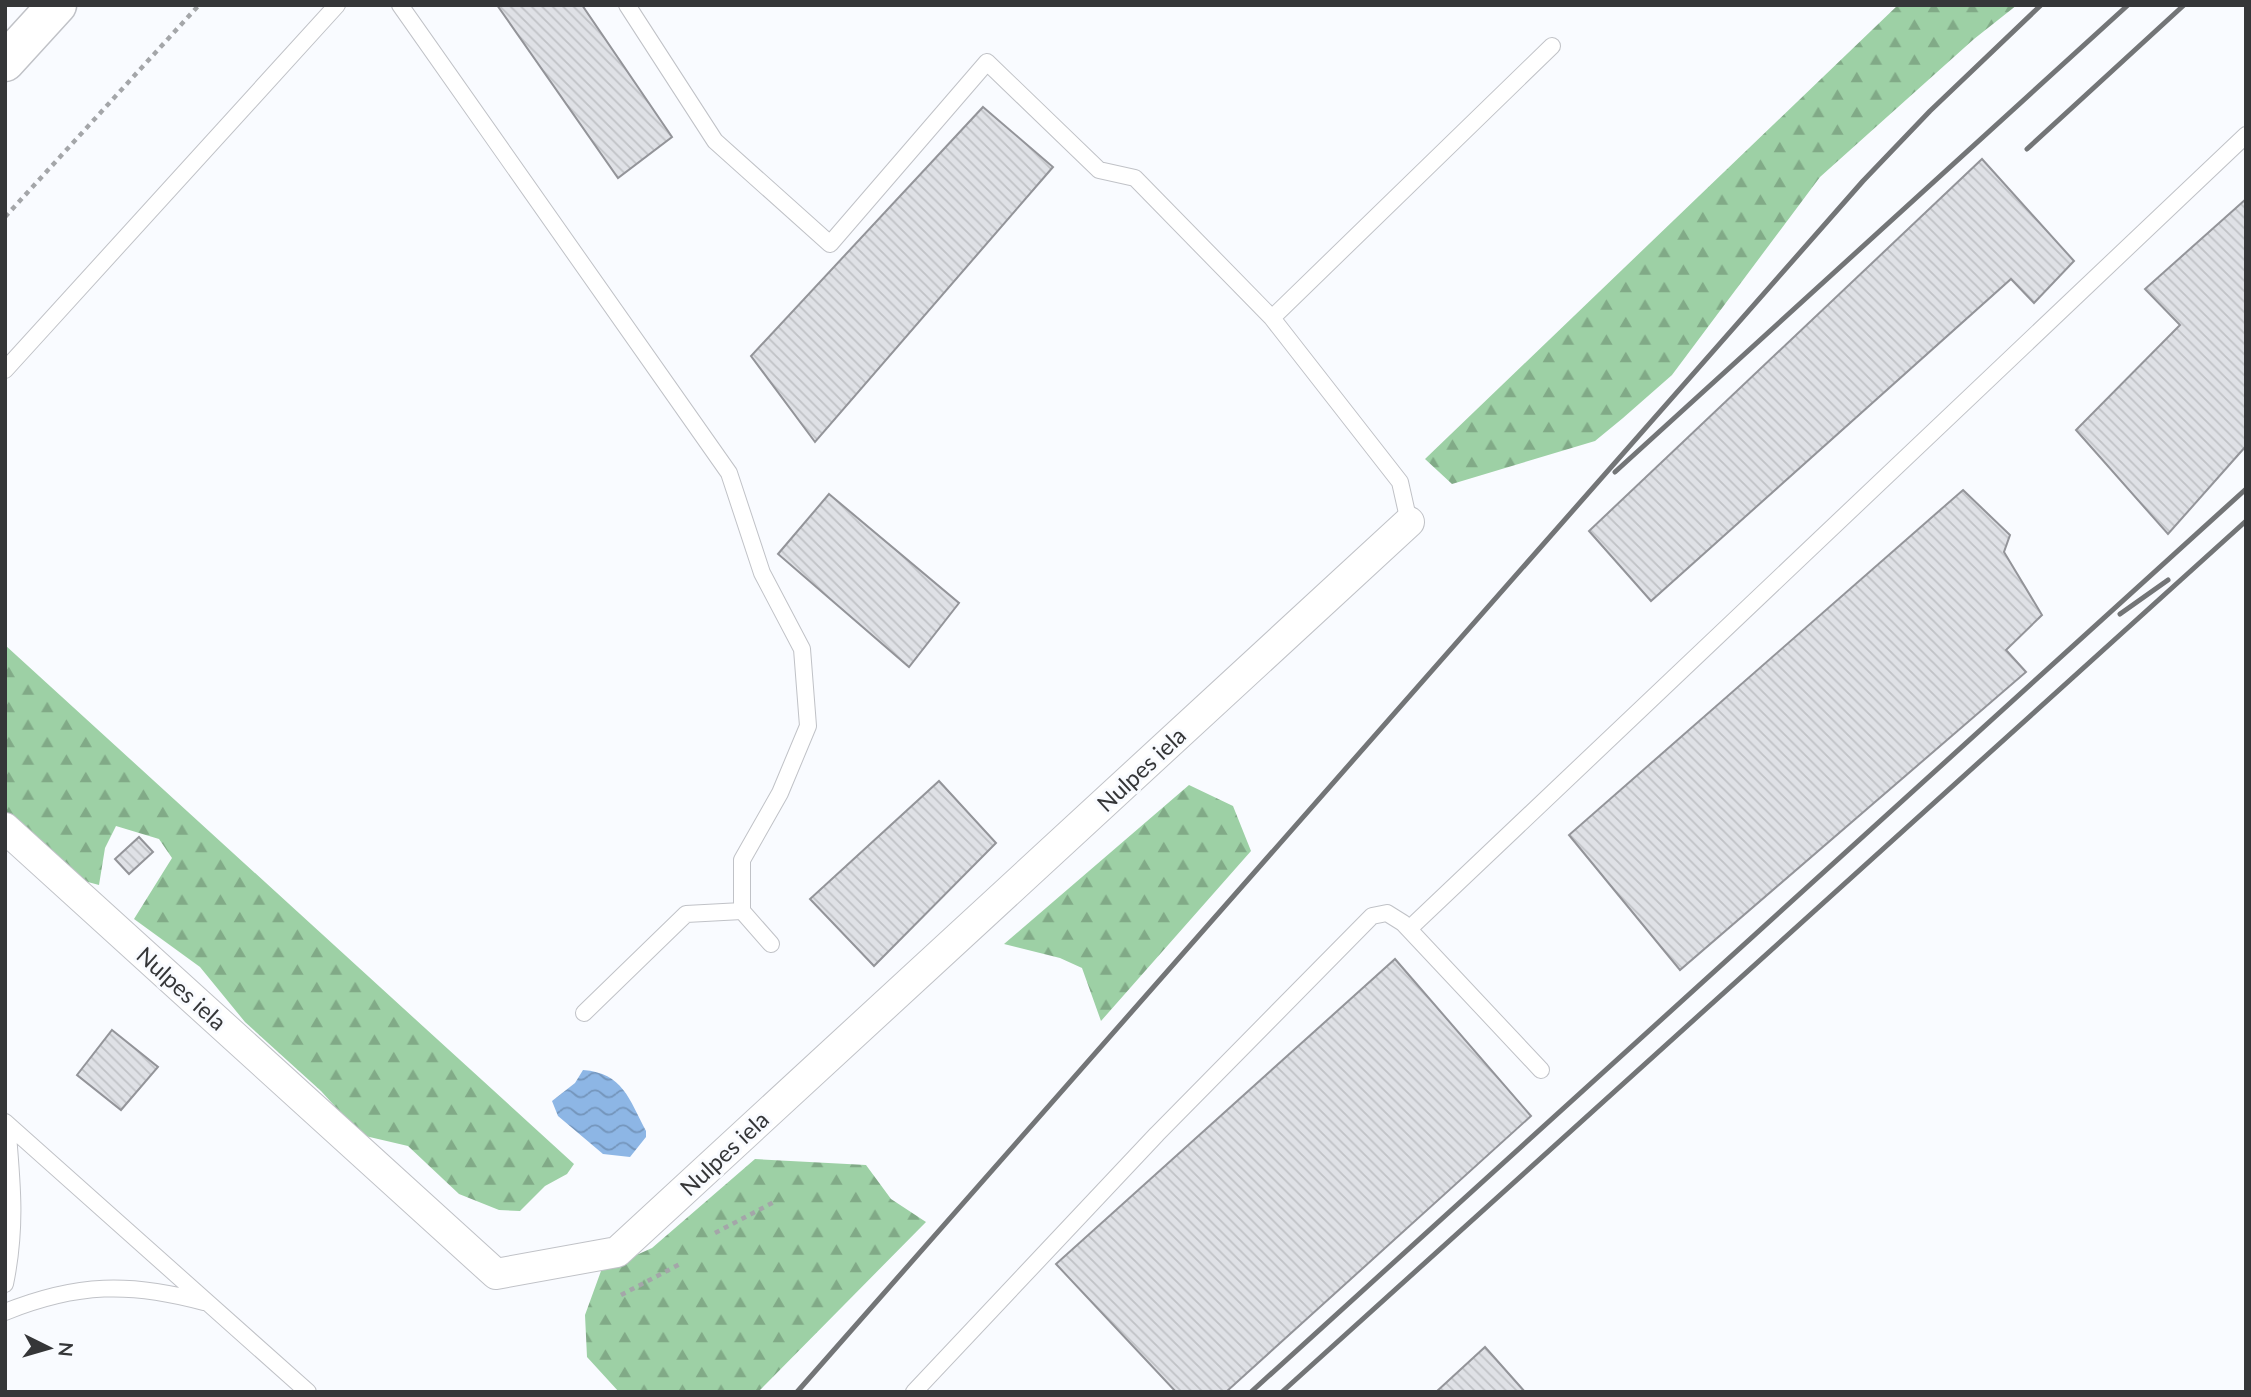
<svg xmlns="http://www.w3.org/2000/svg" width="2251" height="1397" viewBox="0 0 2251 1397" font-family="Lato,sans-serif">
<defs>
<pattern id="forest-firs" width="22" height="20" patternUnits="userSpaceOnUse" patternTransform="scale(1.75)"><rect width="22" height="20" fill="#9dd0a5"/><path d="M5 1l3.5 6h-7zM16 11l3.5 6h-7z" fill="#81aa87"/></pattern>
<pattern id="water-waves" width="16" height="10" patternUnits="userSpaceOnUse" patternTransform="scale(1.75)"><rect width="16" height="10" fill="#8db6e5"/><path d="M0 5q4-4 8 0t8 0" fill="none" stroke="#7495bb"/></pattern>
<pattern id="building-back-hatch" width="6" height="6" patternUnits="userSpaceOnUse" patternTransform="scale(1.75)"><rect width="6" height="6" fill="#dfe1e6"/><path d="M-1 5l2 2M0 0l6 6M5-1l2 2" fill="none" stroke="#c0c2c6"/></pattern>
</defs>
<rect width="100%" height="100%" fill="#f9fbff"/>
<!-- forest -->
<path fill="url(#forest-firs)" d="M 1898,5 L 2017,5 L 1974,39 L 1820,177 L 1672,375 L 1623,418 L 1595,441 L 1452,484 L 1425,459 Z
M 5,645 L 574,1164 L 567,1174 L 545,1186 L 520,1211 L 499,1210 L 459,1194 L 408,1146 L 361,1135 L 321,1091 L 245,1022 L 200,967 L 134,919 L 172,858 L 159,839 L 116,826 L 105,848 L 99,885 L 73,878 L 5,814 Z
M 1189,785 L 1233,806 L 1251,851 L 1101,1021 L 1082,968 L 1060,958 L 1004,944 Z
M 755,1159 L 866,1165 L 891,1199 L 926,1222 L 758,1392 L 619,1392 L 587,1357 L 585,1315 L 601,1271 L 652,1248 Z"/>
<!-- water -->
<path fill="url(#water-waves)" d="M 583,1070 C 623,1073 629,1099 646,1131 L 646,1137 L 630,1157 L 603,1154 L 558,1116 L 552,1101 L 575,1083 Z"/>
<!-- building -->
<path fill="url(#building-back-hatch)" stroke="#939499" stroke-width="2" d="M 497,5 L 582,5 L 672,137 L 618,178 Z
M 983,107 L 1053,167 L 815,442 L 751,356 Z
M 1982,159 L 2074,261 L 2034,303 L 2011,279 L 1651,601 L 1589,531 Z
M 2246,199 L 2246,446 L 2168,534 L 2076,430 L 2180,325 L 2145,289 Z
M 1963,490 L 2010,535 L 2004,552 L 2042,615 L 2006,650 L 2026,672 L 1680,970 L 1569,835 Z
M 829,494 L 959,603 L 909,667 L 778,554 Z
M 939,781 L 996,843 L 874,966 L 810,899 Z
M 139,837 L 153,852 L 129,874 L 115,859 Z
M 1395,959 L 1531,1116 L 1226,1392 L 1176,1392 L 1056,1264 Z
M 112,1030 L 158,1067 L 121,1110 L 77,1075 Z
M 1485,1347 L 1525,1392 L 1436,1392 Z"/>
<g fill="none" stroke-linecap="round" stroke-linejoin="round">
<defs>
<path id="service" d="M 400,5 L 729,473 L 762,573 L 802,649 L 808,726 L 780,793 L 742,860 L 742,911 L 771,944
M 627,5 L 715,141 L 830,244 L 987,62 L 1099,170 L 1135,178 L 1272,318
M 5,370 L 337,5
M 1409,522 L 1400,482 L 1272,318 L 1552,46
M 1409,929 L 2246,135
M 584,1013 L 686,914 L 742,911
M 5,1122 L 308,1392
M 5,1284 C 17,1226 12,1182 7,1124
M 5,1312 C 77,1283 130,1282 204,1302
M 914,1392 L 1157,1134 L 1372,916 L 1387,913 L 1403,923 L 1541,1070"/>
<path id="minor" d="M 5,828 L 496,1274 L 617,1252 L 1409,522"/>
<path id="trunk" d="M 5,62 L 57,5"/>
</defs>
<!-- service casing -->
<use href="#service" stroke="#c0c2c7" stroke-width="18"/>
<!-- minor casing -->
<use href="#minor" stroke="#c0c2c7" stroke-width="32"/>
<!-- trunk casing -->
<use href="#trunk" stroke="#c0c2c7" stroke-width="41"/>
<!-- path -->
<path stroke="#a4a6a9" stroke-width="4.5" stroke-dasharray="5 5" stroke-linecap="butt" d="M 5,217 L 199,5
M 715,1233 L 774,1202
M 621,1295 L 680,1264"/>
<!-- service -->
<use href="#service" stroke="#fff" stroke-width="16"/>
<!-- minor -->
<use href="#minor" stroke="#fff" stroke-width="30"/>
<!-- trunk -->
<use href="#trunk" stroke="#fff" stroke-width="38"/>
<!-- rail -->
<path stroke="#737577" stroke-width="5" d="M 2027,149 L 2184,5
M 1615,472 L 2128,5
M 2120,614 L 2168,580
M 797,1392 L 1863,181 L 1930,111 L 2041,5
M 1251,1392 L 2246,489
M 1282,1392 L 2246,521"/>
</g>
<g text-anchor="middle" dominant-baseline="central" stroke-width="6" stroke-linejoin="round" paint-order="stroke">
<!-- street labels -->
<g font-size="23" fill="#353638" stroke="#f9fbff">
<text transform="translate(1141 769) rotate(-43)">Nulpes iela</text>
<text transform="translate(182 988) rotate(42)">Nulpes iela</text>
<text transform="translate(724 1153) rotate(-43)">Nulpes iela</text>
</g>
</g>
<!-- border -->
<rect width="2251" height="1397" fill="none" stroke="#353638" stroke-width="14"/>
<!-- north arrow -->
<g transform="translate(49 1348) rotate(95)" stroke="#f9fbff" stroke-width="5" paint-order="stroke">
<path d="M0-5L12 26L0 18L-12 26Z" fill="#353638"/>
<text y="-10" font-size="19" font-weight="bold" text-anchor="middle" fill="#353638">N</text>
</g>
</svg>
